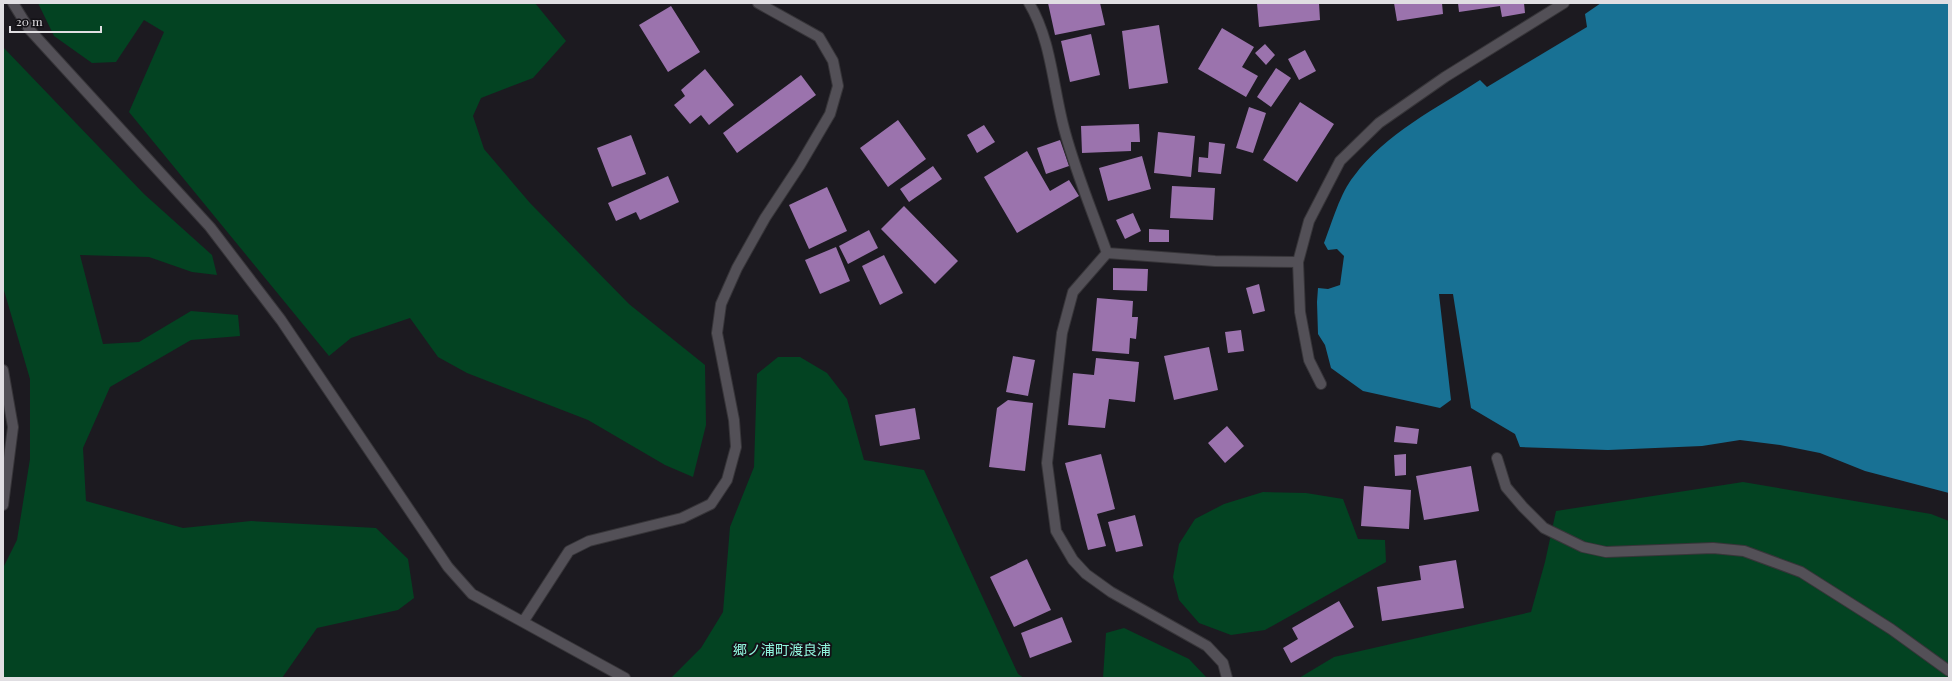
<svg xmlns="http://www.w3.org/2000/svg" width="1952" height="681" viewBox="0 0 1952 681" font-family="'Playfair Display','Noto Sans JP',serif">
<rect width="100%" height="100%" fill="#1c1a20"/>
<!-- green -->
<path fill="#034322" d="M 38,3 L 535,3 L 566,41 L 533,78 L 481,98 L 473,116 L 484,149 L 530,203 L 629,304 L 705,365 L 706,425 L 693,477 L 665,465 L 588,420 L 467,373 L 438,357 L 410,318 L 351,338 L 329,356 L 129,112 L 164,32 L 144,20 L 116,62 L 92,63 L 54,36 Z
M 3,47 L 144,194 L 212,255 L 217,275 L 192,272 L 149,257 L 80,255 L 103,344 L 139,342 L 191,311 L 238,315 L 240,336 L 191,340 L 110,387 L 83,448 L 86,501 L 183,528 L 251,521 L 376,528 L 408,559 L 414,598 L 398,610 L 317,628 L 282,678 L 3,678 L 3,568 L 17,540 L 30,459 L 30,379 L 3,287 Z
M 778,357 L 800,357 L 827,373 L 847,399 L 864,460 L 924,470 L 1018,674 L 1024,678 L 671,678 L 701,648 L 723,612 L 730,527 L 754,467 L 757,374 Z
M 1743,482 L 1931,514 L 1949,521 L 1949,678 L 1299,678 L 1334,657 L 1531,612 L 1545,562 L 1556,511 Z
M 1263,492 L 1306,493 L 1343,499 L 1358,539 L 1385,540 L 1386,562 L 1265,630 L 1231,635 L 1199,623 L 1179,600 L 1173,577 L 1179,544 L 1195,519 L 1224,504 Z
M 1124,628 L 1189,659 L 1207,678 L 1103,678 L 1106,633 Z"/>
<!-- water -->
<path fill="#187194" d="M 1601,3 L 1949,3 L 1949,493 L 1865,471 L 1820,453 L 1780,445 L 1740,440 L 1702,446 L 1608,450 L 1520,447 L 1515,434 L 1471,408 L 1453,294 L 1439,294 L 1451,400 L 1440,408 L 1363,391 L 1331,368 L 1325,345 L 1318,334 L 1317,302 L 1318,288 L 1328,289 L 1340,285 L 1344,256 L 1337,249 L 1328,250 L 1324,243 C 1332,223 1340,193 1354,176 C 1385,134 1437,108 1480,80 L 1487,87 L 1587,27 L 1585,14 Z"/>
<!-- building -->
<path fill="#9b73ad" d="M 1048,3 L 1100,3 L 1105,25 L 1055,35 Z
M 1257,3 L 1319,3 L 1320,20 L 1259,27 Z
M 1394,3 L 1442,3 L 1443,14 L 1397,21 Z
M 1458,3 L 1524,3 L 1525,13 L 1502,17 L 1500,6 L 1459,12 Z
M 671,6 L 700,52 L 668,72 L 639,25 Z
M 1159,25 L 1168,83 L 1129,89 L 1122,31 Z
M 1222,28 L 1254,47 L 1242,67 L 1258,76 L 1246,97 L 1198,69 Z
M 1091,34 L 1100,75 L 1070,82 L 1061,41 Z
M 1265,44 L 1275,55 L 1266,65 L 1255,53 Z
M 1305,50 L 1316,71 L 1299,80 L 1288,59 Z
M 1276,68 L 1291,78 L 1271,107 L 1257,97 Z
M 705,69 L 734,105 L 709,125 L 701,115 L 690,124 L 674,105 L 685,96 L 681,90 Z
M 801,75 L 816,95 L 737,153 L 723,133 Z
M 1300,102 L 1334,124 L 1297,182 L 1263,160 Z
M 1249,107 L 1266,113 L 1253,153 L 1236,148 Z
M 898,120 L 926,159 L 888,187 L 860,148 Z
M 1139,124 L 1140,142 L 1131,142 L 1131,151 L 1082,153 L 1081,126 Z
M 984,125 L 995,142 L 977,153 L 967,135 Z
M 1158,132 L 1195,136 L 1191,177 L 1154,173 Z
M 631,135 L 646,174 L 612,187 L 597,148 Z
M 1060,140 L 1069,166 L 1046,174 L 1037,148 Z
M 1209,142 L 1225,144 L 1221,174 L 1198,172 L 1199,157 L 1208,158 Z
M 1027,151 L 1050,191 L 1069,180 L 1079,196 L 1017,233 L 984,177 Z
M 1142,156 L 1151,189 L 1108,201 L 1099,168 Z
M 933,166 L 942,179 L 909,202 L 900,189 Z
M 668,176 L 679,202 L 640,220 L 636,212 L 616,221 L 608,203 Z
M 1172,186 L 1215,188 L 1213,220 L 1170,218 Z
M 827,187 L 847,231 L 809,249 L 789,205 Z
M 904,206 L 958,261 L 935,284 L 881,229 Z
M 1133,213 L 1141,231 L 1125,239 L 1116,220 Z
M 1149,229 L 1169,230 L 1169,242 L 1149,242 Z
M 869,230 L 878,248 L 848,264 L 839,246 Z
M 836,247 L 850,281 L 820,294 L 805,260 Z
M 884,255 L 903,293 L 880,305 L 862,266 Z
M 1113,268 L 1148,269 L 1147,291 L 1113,290 Z
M 1259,284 L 1265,311 L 1253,314 L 1246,288 Z
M 1097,298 L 1133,301 L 1132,317 L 1138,317 L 1136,339 L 1130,338 L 1129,354 L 1092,351 Z
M 1241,330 L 1244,351 L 1228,353 L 1225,332 Z
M 1209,347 L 1218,390 L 1174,400 L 1164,356 Z
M 1013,356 L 1035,360 L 1028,396 L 1006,392 Z
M 1096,358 L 1139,362 L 1135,402 L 1109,399 L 1105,428 L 1068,425 L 1073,373 L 1094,375 Z
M 1008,400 L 1033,403 L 1025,471 L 989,467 L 997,408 Z
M 915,408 L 920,439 L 880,446 L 875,415 Z
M 1227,426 L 1244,446 L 1225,463 L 1208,443 Z
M 1396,426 L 1419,429 L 1417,444 L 1394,442 Z
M 1101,454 L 1115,509 L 1097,514 L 1106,546 L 1088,550 L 1065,463 Z
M 1406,454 L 1406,475 L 1395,476 L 1394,455 Z
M 1471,466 L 1479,511 L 1424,520 L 1416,476 Z
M 1364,486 L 1411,490 L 1409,529 L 1361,526 Z
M 1135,515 L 1143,546 L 1116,552 L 1108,522 Z
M 1027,559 L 1051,610 L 1014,627 L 990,577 Z
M 1456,560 L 1464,608 L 1382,621 L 1377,587 L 1421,580 L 1419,566 Z
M 1339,601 L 1354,627 L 1291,663 L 1283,648 L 1298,639 L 1292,628 Z
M 1062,617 L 1072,642 L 1030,658 L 1021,633 Z"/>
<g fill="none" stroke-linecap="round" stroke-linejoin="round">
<defs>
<path id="street" d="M 13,3 L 29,29 L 210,227 L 281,320 L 448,567 L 472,594 L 625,678
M 1029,3 C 1052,41 1053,90 1065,132 C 1076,173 1093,213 1107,253 L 1073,292 L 1062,333 L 1047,463 L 1056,531 L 1073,560 L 1086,574 L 1111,592 L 1207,646 L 1223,663 L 1227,678
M 1107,253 L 1215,261 L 1298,262
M 3,370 L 13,427 L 3,505
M 1321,384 L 1309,360 L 1300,312 L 1298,262 L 1309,221 L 1340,161 L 1379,123 L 1445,77 L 1564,3
M 1497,458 L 1506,487 L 1523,507 L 1544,528 L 1583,547 L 1606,552 L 1713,548 L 1744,551 L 1801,572 L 1891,629 L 1949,671
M 523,622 L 569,551 L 589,541 L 682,518 L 711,504 L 727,480 L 736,447 L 734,420 L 717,333 L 721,304 L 737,268 L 765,218 L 800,165 L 830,114 L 838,86 L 833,61 L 819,37 L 758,3"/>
</defs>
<!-- street casing -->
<use href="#street" stroke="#373539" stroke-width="12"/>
<!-- street -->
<use href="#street" stroke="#535057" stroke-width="10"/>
</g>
<g text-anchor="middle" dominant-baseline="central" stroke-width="4" stroke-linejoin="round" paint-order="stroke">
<!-- quarter labels -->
<g font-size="14" fill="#91f5dd" stroke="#131116">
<text x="782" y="649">郷ノ浦町渡良浦</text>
</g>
</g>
<!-- border -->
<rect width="1952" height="681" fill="none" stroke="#e0dee2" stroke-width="8"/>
<!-- scale -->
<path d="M10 26v6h91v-6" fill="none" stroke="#e0dee2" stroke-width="2"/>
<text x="16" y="26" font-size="12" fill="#e0dee2" stroke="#131116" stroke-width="3" paint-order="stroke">20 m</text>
</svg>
